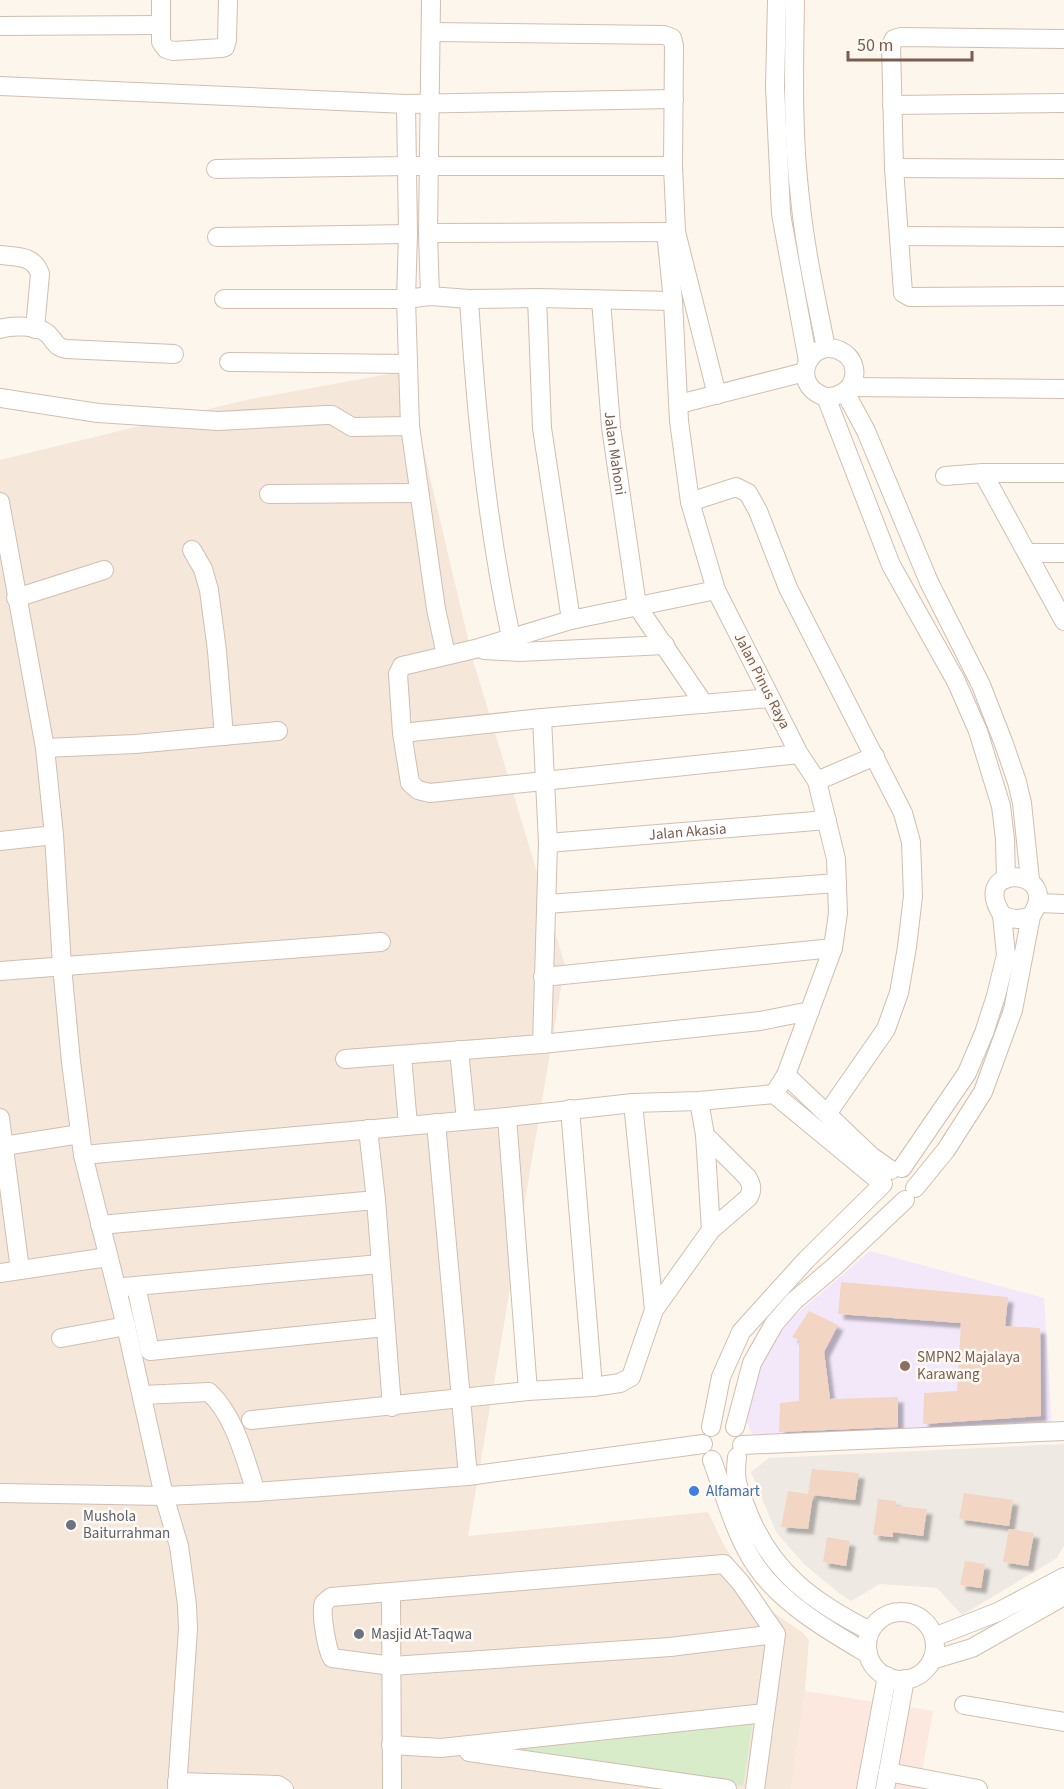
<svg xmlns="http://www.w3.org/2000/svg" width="1064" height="1789" viewBox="0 0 1064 1789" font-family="'Source Sans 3',sans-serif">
<defs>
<filter id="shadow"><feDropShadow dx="5.5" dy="5.5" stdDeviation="1.5" flood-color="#0004"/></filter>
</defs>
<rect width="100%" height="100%" fill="#fdf6ec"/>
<!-- residential -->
<path fill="#f5e8da" d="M 405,371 L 473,660 L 565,965 L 468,1536 L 708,1512 L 724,1545 L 741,1573 L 771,1611 L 802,1632 L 809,1640 L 805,1691 L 791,1789 L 0,1789 L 0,460 L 246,400 Z"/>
<!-- commercial -->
<path fill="#fde8e0" d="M 805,1691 L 933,1711 L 919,1789 L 791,1789 Z"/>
<!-- industrial -->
<path fill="#efe9e4" d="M 1064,1444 L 1064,1545 L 1057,1558 L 962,1615 L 937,1588 L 880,1584 L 851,1601 L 840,1594 L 804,1564 L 776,1532 L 751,1472 L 769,1458 Z"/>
<!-- education -->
<path fill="#f3e8fa" d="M 870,1251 L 1044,1298 L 1052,1425 L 754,1439 L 745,1417 L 750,1391 L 774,1341 L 785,1324 Z"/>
<!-- green -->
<path fill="#d8ecc9" d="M 753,1720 L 743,1786 L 472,1749 Z"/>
<!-- building -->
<path fill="#f3d5c3" filter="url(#shadow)" d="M 841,1282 L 1008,1297 L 1005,1326 L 1040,1328 L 1041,1416 L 923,1424 L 924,1393 L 957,1391 L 961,1323 L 838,1314 Z
M 809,1311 L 838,1325 L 824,1352 L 830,1399 L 898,1397 L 898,1427 L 779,1432 L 780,1403 L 799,1401 L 799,1340 L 792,1337 Z
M 812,1469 L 859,1473 L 855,1500 L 813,1495 L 808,1529 L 781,1527 L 788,1491 L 808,1494 Z
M 964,1493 L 1013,1500 L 1009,1526 L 959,1519 Z
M 878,1499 L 896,1501 L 896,1506 L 927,1509 L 923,1536 L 893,1532 L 893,1537 L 873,1535 Z
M 1009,1529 L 1034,1533 L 1028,1566 L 1003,1562 Z
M 827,1537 L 850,1541 L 846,1566 L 823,1562 Z
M 965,1561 L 985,1564 L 981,1588 L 960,1585 Z"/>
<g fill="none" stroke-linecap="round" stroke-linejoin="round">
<defs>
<g id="minor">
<path d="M 161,0 L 161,42 L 166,49 L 173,51 L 222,48 L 225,47 L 227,40 L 228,0"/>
<path d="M 777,0 L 775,87 L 781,214 L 808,361"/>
<path d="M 795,0 C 794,66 792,132 800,198 C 805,249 816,298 826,348"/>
<path d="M 0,26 L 160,25"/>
<path d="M 432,32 L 664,35 L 672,38 L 674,46 L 673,166 L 676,232 L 717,395"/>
<path d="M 1064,39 L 901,37 L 894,39 L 891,45 L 894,168 L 903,293 L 910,297 L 1064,296"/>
<path d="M 0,86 L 406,104 L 674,99"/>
<path d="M 406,104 L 408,234 L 406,299 L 410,426 L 436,609 L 446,655"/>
<path d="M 892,105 L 1064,103"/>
<path d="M 894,168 L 1064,169"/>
<path d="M 216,169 L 406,166 L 673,166"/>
<path d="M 428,233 L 676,232"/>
<path d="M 899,236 L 1064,237"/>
<path d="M 217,237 L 408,234"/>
<path d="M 0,255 C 17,257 34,255 40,274 L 35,329"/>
<path d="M 430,296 L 428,233 L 431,0"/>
<path d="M 537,298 L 542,428 L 571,620"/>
<path d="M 224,299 L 406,299 L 430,296 L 469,299 L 537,298 L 673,301"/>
<path d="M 469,299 C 476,413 487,526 511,637"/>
<path id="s1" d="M 601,300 L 611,427 L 637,606 L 704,704"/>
<path d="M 0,329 C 12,325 38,325 48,334 C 55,341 55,347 66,349 L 174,354"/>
<path d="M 229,362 L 407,364"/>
<path d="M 850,387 L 1064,389"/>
<path d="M 845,392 L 866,431 L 929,582 L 981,685 L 1004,744 L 1017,782 L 1022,803 L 1030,880"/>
<path d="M 826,397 C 843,397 857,386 854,368 C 853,362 849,356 844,353 C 812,332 785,384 826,397 L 891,565 L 956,681 L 978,731 L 1001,806 L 1005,839 L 1006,879"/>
<path d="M 0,398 L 98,413 L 218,421 L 326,415 L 332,415 L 352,427 L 410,426"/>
<path d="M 679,404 L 805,372"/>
<path d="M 983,473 L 1064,621"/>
<path d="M 945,476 L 983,473 L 1064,473"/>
<path d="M 269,494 L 419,493"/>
<path d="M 0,502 L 45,748 L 54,835 L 62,966 L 71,1062 L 83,1155 L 126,1326 L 164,1496 L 179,1546 L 187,1605 L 188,1629 L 177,1789"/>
<path d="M 690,502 L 736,487 L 748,493 L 758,511 L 788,588 L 903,813 L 911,842 L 913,896 L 907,947 L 899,993 L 886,1029 L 827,1114"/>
<path d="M 192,550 L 203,569 L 209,590 L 217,651 L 224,736"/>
<path d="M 1028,553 L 1064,553"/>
<path d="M 716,590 L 571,620 L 475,649 L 402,666 L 398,674 L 402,733 L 410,783 L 418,790 L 430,793 L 799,754"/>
<path d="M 16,598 L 104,570"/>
<path d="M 484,650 L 520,652 L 665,645"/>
<path d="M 542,718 L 548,843 L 542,1044"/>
<path d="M 402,733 L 542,718 L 770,698"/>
<path d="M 45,748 L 135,744 L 278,731"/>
<path d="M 817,781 L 875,756"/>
<path d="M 0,841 L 54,835"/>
<path id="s2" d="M 548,843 L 827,820"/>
<path d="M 1038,903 L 1064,904"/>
<path d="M 547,904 L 837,883"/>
<path d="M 0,971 L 381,942"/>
<path d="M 543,977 L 833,948"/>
<path d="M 459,1050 L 466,1120"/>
<path d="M 402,1056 L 408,1125"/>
<path d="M 345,1059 L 542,1044 L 760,1021 L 810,1011"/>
<path d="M 786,1075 L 871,1156 L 891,1170"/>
<path d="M 699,1101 L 705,1135 L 711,1230"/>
<path d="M 633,1103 L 654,1310"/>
<path d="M 570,1109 L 593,1387"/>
<path d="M 507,1117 L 528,1391"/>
<path d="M 0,1118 L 20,1270"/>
<path d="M 436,1123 L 468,1476"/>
<path d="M 368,1129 L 376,1200 L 392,1407"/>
<path d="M 4,1146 L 80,1134"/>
<path d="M 83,1155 L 507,1117 L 633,1103 L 699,1101 L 774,1094 L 786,1075 L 833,948 L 838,913 L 836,859 L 817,781 L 799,754 L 716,590 L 690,502 L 679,421 L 673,301 L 666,232"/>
<path d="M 902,1168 L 967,1073 L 984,1033 L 996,996 L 1006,955 L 1002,915"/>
<path d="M 915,1188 L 946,1150 L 983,1092 L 1013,1010 L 1031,916 C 1064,868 968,861 1002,915 C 1013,920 1019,920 1031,916"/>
<path d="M 100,1225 L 376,1200"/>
<path d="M 0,1273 L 108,1257"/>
<path d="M 136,1286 L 150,1351 L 385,1327"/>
<path d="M 124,1287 L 380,1264"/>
<path d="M 61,1338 L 126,1326"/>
<path d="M 142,1395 L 209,1392 C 235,1416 245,1459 256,1492"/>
<path d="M 251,1420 L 528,1391 L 593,1387 L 620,1383 L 631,1377 L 654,1310 L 711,1230 L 748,1198 C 753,1190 752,1185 747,1177 L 705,1135"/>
<path d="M 711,1427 L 721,1377 L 741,1332 L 806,1260 L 883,1184 L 774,1094"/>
<path d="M 735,1427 L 752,1363 L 774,1324 L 794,1301 L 834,1267 L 905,1200"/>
<path d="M 742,1445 L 1064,1431"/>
<path d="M 737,1457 C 734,1482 738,1487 747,1510 C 771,1572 813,1602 870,1631"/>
<path d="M 712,1460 C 725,1495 735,1535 756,1566 C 782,1604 829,1631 868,1654"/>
<path d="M 0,1493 L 164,1496 L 256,1492 L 468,1476 L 703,1444"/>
<path d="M 391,1593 L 392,1789"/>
<circle cx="901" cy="1646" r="34"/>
<path d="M 934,1637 L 998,1612 L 1064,1577"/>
<path d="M 932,1660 L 972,1648 L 1064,1596"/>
<path d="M 964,1705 L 1064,1722"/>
<path d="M 391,1745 L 441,1748 L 765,1713"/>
<path d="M 469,1752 L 727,1789"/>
<path d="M 888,1772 L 978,1789"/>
<path d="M 177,1782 L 278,1785 L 284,1789"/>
<path d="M 755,1789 L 776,1634 L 741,1583 L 724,1564 L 331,1597 C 329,1599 326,1601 324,1603 C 320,1612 327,1650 332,1658 L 392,1666 L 670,1647 L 776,1634"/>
<path d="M 866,1789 L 887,1676"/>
<path d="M 885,1789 L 905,1679"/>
</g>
</defs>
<!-- minor casing -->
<use href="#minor" stroke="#d1beb0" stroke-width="20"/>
<!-- minor -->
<use href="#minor" stroke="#fff" stroke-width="18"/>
</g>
<!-- markers -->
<circle fill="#8d6e63" stroke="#fffaf3" stroke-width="2" cx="905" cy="1366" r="6"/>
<circle fill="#3f7fe0" stroke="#fffaf3" stroke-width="2" cx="694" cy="1491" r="6"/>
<g fill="#6b7280" stroke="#fffaf3" stroke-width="2">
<circle cx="71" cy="1525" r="6"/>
<circle cx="359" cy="1634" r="6"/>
</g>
<g text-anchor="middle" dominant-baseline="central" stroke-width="5" stroke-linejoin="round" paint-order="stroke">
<!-- street labels -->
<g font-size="15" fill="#7a5c4d" stroke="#fffaf3">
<text stroke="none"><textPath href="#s1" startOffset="154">Jalan Mahoni</textPath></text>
<text transform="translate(762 681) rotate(63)">Jalan Pinus Raya</text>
<text stroke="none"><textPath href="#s2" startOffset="140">Jalan Akasia</textPath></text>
</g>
<!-- education labels -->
<g font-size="15" fill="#785e54" stroke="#fffaf3" text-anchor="start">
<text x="917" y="1357">SMPN2 Majalaya<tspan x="917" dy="17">Karawang</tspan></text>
</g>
<!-- shop labels -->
<g font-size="15" fill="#366cbe" stroke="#fffaf3" text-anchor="start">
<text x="706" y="1491">Alfamart</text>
</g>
<!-- worship labels -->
<g font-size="15" fill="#5b616d" stroke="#fffaf3" text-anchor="start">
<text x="83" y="1516">Mushola<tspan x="83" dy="17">Baiturrahman</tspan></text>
<text x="371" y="1634">Masjid At-Taqwa</text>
</g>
</g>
<!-- scale -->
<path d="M848 51v9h124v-9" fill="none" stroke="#7a5c4d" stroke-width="3"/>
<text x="857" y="51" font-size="18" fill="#7a5c4d" stroke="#fffaf3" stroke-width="4.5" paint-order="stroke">50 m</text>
</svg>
